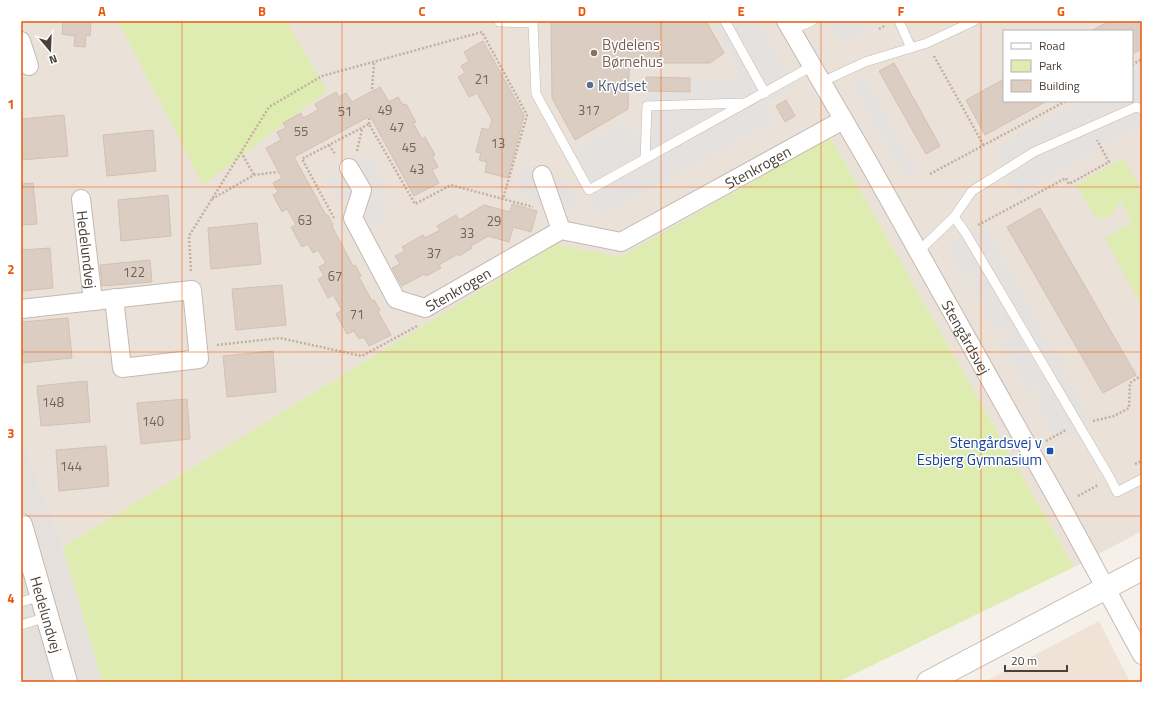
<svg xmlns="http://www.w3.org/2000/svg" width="1163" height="703" viewBox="0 0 1163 703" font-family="'Titillium Web',sans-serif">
<rect width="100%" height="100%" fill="#f6f0eb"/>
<!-- residential -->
<path fill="#eae1d9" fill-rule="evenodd" d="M 21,21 L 1142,21 L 1142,531 L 1074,567 L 830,137 L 620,257 L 556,244 L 63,547 L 21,437 ZM 1004,31 L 1132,31 L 1132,101 L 1004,101 Z"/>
<!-- industrial -->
<path fill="#e6e0dc" d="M 21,437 L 63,547 L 102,682 L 21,682 Z"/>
<!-- education -->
<path fill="#f0e2d4" d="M 1099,621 L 1130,682 L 984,682 Z"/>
<!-- green -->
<path fill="#deecb2" d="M 118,21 L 286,21 L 327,91 L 203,185 Z
M 830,137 L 1074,567 L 838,682 L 102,682 L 63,547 L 556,244 L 620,257 Z
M 1123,158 L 1140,187 L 1137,189 L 1142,201 L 1142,307 L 1105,238 L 1131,223 L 1122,201 L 1117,205 C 1114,218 1108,218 1096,217 L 1076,185 Z"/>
<!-- parking -->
<path fill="#e5e1df" d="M 710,21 L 759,21 L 796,85 L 765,103 L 776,121 L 599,217 L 565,156 L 627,120 L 635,134 L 642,129 L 643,94 L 691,94 L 692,79 L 737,79 L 738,70 Z
M 816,21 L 865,21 L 869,29 L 842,45 L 828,21 L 819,26 Z
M 1142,66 L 1142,125 L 1018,194 L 993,150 L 1080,101 L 1132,101 L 1132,72 Z
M 863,75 L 918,171 L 905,178 L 850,83 Z
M 369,154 L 387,188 L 376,194 L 388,198 L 379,227 L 364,222 L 350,196 L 339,202 L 325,177 Z
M 525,165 L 549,170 L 555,185 L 566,181 L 582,214 L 515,194 Z
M 984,223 L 1092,420 L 1057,440 L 1034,399 L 1045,393 L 1041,386 L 1029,392 L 1001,342 L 1011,336 L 1007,329 L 996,335 L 969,286 L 978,280 L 974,273 L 963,278 L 946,247 Z"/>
<!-- building -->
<path fill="#dccdc2" stroke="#d4c0b2" d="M 63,21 L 91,21 L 90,36 L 86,35 L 85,47 L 74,46 L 75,36 L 62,34 Z
M 551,21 L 706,21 L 724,53 L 710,63 L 643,63 L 633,66 L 629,71 L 628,109 L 575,140 L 552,98 Z
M 1109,21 L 1142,21 L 1142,49 L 1132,54 L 1132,31 L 1091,31 Z
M 483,41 L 524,115 L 508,178 L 485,172 L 487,162 L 479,160 L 481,153 L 476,152 L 482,128 L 489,130 L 492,120 L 477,93 L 469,97 L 458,77 L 465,73 L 461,66 L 469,61 L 464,52 Z
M 894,63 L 940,146 L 926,154 L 879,71 Z
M 646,77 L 690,78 L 690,92 L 646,91 Z
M 1004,79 L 1004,101 L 1047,101 L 985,135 L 966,100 Z
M 380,87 L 389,102 L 398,97 L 403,105 L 406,104 L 416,122 L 413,123 L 422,139 L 425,137 L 435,155 L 432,156 L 438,167 L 432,170 L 439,183 L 414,196 L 370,116 L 294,157 L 326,215 L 328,215 L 333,225 L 332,226 L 353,266 L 355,265 L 361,276 L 359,277 L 372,301 L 374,300 L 380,310 L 378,312 L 391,335 L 369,346 L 364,337 L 359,339 L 354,331 L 347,334 L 336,314 L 342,310 L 333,295 L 328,298 L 318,279 L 324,276 L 319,267 L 326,263 L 318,250 L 313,253 L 308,244 L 302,247 L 291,227 L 296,225 L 287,209 L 282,212 L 273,195 L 278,192 L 273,183 L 282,178 L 266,148 L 281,140 L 277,132 L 286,128 L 283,123 L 301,113 L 303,118 L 318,110 L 315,104 L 336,92 L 339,97 L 346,93 L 352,102 Z
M 786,100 L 795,116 L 785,122 L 776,106 Z
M 64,115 L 68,156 L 21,160 L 21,119 Z
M 153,130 L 156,171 L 107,176 L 103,135 Z
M 33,183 L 37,224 L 21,225 L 21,184 Z
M 168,195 L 171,236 L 121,241 L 118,200 Z
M 512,204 L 537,211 L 531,232 L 513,227 L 509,242 L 488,236 L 471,246 L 472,248 L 459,256 L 458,254 L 439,265 L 441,268 L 426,276 L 424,274 L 402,286 L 392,268 L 400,264 L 395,256 L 405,251 L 402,247 L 423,235 L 425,238 L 440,230 L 437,226 L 456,215 L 459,220 L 484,205 L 510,212 Z
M 1040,208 L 1136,375 L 1103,393 L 1007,227 Z
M 257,223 L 261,264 L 211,269 L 208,228 Z
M 50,248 L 53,288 L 21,291 L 21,250 Z
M 150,260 L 152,282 L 102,286 L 100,265 Z
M 282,285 L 286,325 L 236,330 L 232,289 Z
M 68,318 L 72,358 L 22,363 L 21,322 Z
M 273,351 L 276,392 L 227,397 L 223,356 Z
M 87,381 L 90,422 L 41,426 L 37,386 Z
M 187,399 L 190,439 L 141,444 L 137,403 Z
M 106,446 L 109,486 L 59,491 L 56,450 Z"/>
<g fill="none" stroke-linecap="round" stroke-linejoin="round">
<defs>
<path id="service" d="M 725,21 L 765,93
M 899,21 L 911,48
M 499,22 L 533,23 L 536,94 L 589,190 L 812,66
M 791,30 L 812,21
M 822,82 L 865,62 L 927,43 L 974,21
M 645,159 L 647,106 L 744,103
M 954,217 L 965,232 L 1110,478 L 1117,492 L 1142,479
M 918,252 L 954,217 L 972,191 L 1034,152 L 1136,107 L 1142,109
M 21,602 L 41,596
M 21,625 L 47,617"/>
<g id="minor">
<path id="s1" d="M 786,21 L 867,160 L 1061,506 L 1142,655"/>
<path d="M 21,41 L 29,66"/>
<path id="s2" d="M 349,168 L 362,190 L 353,218 L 396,299 L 425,308 L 561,230 L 621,242 L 843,120"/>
<path d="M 542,175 L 561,230"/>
<path id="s3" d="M 81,199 L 93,301"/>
<path d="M 21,309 L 192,290 L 199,359 L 122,368 L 114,298"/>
</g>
<g id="tertiary">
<path id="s4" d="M 21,525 L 66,682"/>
<path d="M 928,682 L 1142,569"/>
</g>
</defs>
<!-- service casing -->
<use href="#service" stroke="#c6b9b0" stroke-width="10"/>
<!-- minor casing -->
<use href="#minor" stroke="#c6b9b0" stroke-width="20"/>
<!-- tertiary casing -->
<use href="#tertiary" stroke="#c6b9b0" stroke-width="24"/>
<!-- path -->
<path stroke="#c5af9d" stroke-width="2.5" stroke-dasharray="2 2" stroke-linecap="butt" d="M 879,29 L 886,25
M 934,56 L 984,146
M 1132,65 L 1142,59
M 372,89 L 374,63
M 369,124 L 369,117
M 329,145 L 335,154
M 357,151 L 362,129
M 241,152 L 254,175
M 930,174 L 1066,101
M 212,199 L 254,175 L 278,172
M 334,218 L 302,159 L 369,124 L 415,204 L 451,185 L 533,207
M 978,225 L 1066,178 L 1069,184 L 1109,162 L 1097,140
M 191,271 L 189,236 L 269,107 L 322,76 L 482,32 L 527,115 L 503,199
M 217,345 L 280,338 L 362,356 L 417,326
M 1093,421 L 1114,416 L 1129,408 L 1130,383 L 1142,375
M 1046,441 L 1066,430
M 1135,464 L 1142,461
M 1078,496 L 1098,485"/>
<!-- service -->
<use href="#service" stroke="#fff" stroke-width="9"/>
<!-- minor -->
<use href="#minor" stroke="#fff" stroke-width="18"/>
<!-- tertiary -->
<use href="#tertiary" stroke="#fff" stroke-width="22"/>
</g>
<!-- grid -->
<path fill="none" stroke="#e8590c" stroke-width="1" stroke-opacity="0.55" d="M 182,21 L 182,682M 342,21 L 342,682M 502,21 L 502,682M 661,21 L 661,682M 821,21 L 821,682M 981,21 L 981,682M 21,187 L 1142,187M 21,352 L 1142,352M 21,516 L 1142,516"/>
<!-- markers -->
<circle fill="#8d6e63" stroke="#fff" stroke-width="1.5" cx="594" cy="53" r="4"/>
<circle fill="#5c6f8a" stroke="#fff" stroke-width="1.5" cx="590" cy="85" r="4"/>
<rect fill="#1a4fb4" stroke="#fff" stroke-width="1.5" x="1046" y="447" width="8" height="8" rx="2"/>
<g text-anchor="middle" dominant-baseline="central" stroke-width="3" stroke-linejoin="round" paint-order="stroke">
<!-- number labels -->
<g font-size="13" fill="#6f635a">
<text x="482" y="79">21</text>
<text x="385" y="110">49</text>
<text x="589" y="110">317</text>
<text x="345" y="111">51</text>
<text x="397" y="127">47</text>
<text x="301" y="131">55</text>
<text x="498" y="143">13</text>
<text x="409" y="147">45</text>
<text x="417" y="169">43</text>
<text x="305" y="220">63</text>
<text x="494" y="221">29</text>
<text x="467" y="233">33</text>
<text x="434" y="253">37</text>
<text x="134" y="272">122</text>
<text x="335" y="276">67</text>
<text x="357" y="314">71</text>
<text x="53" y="402">148</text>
<text x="153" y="421">140</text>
<text x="71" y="466">144</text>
</g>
<!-- education labels -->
<g font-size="15" fill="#785e54" stroke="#fff" text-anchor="start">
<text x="602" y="44">Bydelens<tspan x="602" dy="17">Børnehus</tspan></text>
</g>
<!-- service labels -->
<g font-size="15" fill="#4e5e75" stroke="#fff" text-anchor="start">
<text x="598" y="85">Krydset</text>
</g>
<!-- street labels -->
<g font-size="15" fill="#4b4038" stroke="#fff">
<text stroke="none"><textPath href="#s2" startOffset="551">Stenkrogen</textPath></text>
<text stroke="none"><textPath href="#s3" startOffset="51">Hedelundvej</textPath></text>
<text stroke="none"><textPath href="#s2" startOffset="215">Stenkrogen</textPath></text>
<text stroke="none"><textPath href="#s1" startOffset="364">Stengårdsvej</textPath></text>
<text stroke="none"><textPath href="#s4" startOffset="93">Hedelundvej</textPath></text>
</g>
<!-- transit labels -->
<g font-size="15" fill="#164399" stroke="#fff" text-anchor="end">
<text x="1042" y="442">Stengårdsvej v<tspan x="1042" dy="17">Esbjerg Gymnasium</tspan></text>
</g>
</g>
<!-- border -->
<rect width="1163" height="703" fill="none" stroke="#ffffff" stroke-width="44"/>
<!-- legend -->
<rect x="1003" y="30" width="130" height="72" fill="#ffffff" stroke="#b7b3af"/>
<rect x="1011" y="43" width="20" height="6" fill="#ffffff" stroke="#b7b3af"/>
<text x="1039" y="50" font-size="12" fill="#4b4038">Road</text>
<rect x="1011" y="60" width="20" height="12" fill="#deecb2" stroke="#b7b3af"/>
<text x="1039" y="70" font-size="12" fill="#4b4038">Park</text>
<rect x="1011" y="80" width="20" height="12" fill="#dccdc2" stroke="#b7b3af"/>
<text x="1039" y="90" font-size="12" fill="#4b4038">Building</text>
<!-- north arrow -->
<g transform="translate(50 50) rotate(161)" stroke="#ffffff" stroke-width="3" paint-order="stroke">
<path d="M0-3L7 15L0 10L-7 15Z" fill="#4b4038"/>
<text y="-6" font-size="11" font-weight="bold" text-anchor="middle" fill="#4b4038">N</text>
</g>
<!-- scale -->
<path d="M1005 665v6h62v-6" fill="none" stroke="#4b4038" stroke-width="2"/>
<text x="1011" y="665" font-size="12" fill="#4b4038" stroke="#ffffff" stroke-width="3" paint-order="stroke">20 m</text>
<rect x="22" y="22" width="1119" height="659" fill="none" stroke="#e8590c" stroke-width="1.5"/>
<g font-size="13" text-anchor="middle" font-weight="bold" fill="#e8590c">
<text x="102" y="16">A</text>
<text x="262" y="16">B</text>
<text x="422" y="16">C</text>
<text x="582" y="16">D</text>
<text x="741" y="16">E</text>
<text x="901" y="16">F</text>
<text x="1061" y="16">G</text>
<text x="11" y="109">1</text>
<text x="11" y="274">2</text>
<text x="11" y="438">3</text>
<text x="11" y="603">4</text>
</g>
</svg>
